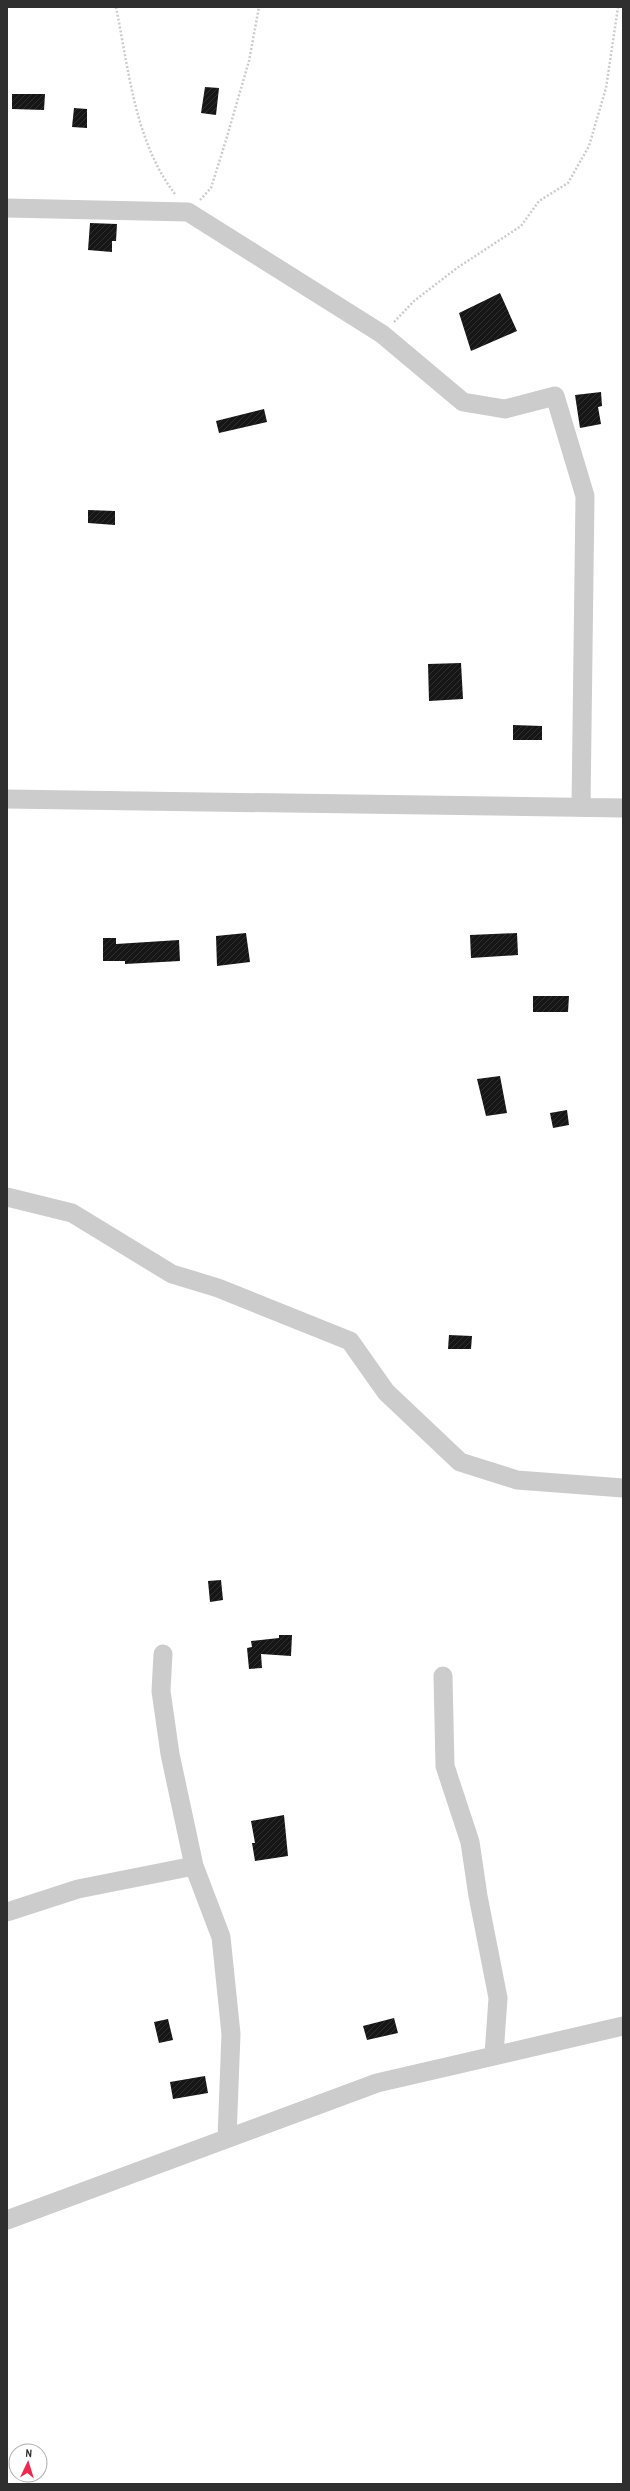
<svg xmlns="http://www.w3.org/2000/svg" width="630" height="2491" viewBox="0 0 630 2491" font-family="'Archivo Narrow',sans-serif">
<defs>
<pattern id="building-hatch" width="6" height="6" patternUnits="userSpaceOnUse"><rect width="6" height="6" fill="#161616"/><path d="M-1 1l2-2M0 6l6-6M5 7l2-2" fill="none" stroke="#303030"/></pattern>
</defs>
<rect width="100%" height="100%" fill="#fff"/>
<!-- building -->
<path fill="url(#building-hatch)" d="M 205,87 L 219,88 L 216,115 L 201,113 Z
M 12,94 L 45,94 L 44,110 L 12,109 Z
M 74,108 L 87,109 L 87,128 L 72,127 Z
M 90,223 L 117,224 L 116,241 L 112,241 L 112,252 L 88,250 Z
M 500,293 L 517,331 L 471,351 L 459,313 Z
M 601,392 L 602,406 L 598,407 L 601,424 L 580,428 L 575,395 Z
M 264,409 L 267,422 L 219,433 L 216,421 Z
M 88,510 L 115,511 L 115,525 L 88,523 Z
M 461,663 L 463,699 L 429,701 L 428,664 Z
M 513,725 L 542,726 L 542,740 L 513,740 Z
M 246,933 L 250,962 L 217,966 L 216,936 Z
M 517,933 L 518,955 L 471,958 L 470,935 Z
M 103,938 L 116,938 L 116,944 L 179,940 L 180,961 L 125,964 L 125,961 L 103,961 Z
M 533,996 L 569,996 L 568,1012 L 533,1012 Z
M 500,1076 L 507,1113 L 486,1116 L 477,1079 Z
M 567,1110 L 569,1125 L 553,1128 L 550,1113 Z
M 449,1335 L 472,1336 L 471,1349 L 448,1349 Z
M 221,1580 L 223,1600 L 210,1602 L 208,1581 Z
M 279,1635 L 292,1635 L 291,1656 L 261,1654 L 262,1668 L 249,1669 L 247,1648 L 252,1647 L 251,1641 L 279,1638 Z
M 284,1815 L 288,1856 L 255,1861 L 252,1843 L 255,1843 L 251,1821 Z
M 394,2018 L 398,2033 L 367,2040 L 363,2026 Z
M 168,2019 L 173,2040 L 159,2043 L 154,2022 Z
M 205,2076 L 208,2093 L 173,2099 L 170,2082 Z"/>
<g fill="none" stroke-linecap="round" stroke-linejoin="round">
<!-- path -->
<path stroke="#ccc" stroke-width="2.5" stroke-dasharray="2 2" stroke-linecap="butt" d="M 116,7 C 129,71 135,142 175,194
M 200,200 L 211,188 L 226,140 L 249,61 L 259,7
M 394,322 L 414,301 L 457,268 L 521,226 L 539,201 L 568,183 L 589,146 L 606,88 L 618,7"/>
<!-- minor -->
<path stroke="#ccc" stroke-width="19" d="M 7,208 L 188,212 L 382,334 L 463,402 L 505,409 L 555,396 L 585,496 L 581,807
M 7,799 L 623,808
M 7,1197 L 72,1213 L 172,1274 L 218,1288 L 350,1341 L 386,1392 L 460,1462 L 517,1480 L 623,1488
M 163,1654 L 161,1691 L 170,1754 L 194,1866 L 221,1937 L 231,2034 L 227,2138
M 443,1676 L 445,1766 L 470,1842 L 478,1896 L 498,1998 L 494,2055
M 7,1912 L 78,1889 L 194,1866
M 7,2220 L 377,2083 L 623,2026"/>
</g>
<!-- border -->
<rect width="630" height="2491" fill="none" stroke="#2f2f2f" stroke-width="16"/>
<!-- north arrow -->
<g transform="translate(28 2463) rotate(4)"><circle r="19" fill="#ffffff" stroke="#acacac"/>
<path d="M0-3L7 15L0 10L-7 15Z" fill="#ee2950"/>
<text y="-6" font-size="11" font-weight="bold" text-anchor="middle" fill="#2f2f2f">N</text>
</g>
</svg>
